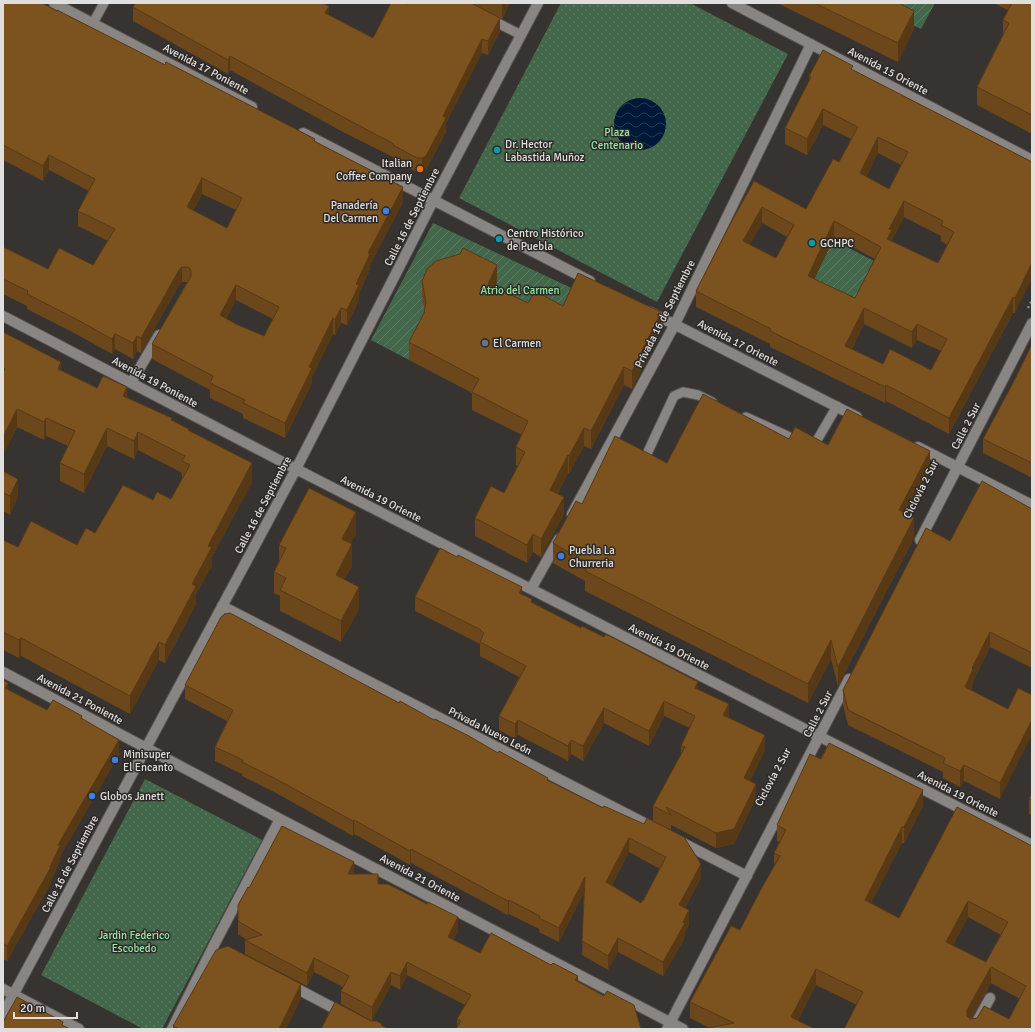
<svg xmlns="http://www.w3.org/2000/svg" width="1035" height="1032" viewBox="0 0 1035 1032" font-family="Signika,sans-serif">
<defs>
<pattern id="grass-dots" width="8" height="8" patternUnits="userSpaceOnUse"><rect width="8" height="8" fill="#43674a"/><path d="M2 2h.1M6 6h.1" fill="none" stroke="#5e7c64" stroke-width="1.8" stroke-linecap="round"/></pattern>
<pattern id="garden-furrows" width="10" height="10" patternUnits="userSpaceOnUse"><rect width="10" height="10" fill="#43674a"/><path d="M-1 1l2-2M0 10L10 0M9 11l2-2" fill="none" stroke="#5e7c64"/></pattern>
<pattern id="water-waves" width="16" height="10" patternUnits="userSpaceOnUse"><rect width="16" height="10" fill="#001838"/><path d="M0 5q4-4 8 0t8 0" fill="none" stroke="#253954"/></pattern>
</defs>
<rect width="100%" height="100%" fill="#363331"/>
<!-- grass -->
<path fill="url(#grass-dots)" d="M 561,3 L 690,3 L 788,54 L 657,302 L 459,198 Z
M 145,779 L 262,840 L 162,1029 L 143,1029 L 41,975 Z"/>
<!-- garden -->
<path fill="url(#garden-furrows)" d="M 869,3 L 935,3 L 921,29 Z
M 433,223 L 578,291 L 563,323 L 426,319 L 424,331 L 409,360 L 371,340 Z
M 833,240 L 880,264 L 855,312 L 809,290 Z"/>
<!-- water -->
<path fill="url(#water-waves)" d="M614 124a26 26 0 1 1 52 0a26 26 0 1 1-52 0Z"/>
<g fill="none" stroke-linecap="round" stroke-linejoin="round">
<defs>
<path id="service" d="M 490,19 L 521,35
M 93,23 L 104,3
M 746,417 L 805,444 L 816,442 L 837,406
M 645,458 L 674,396 L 683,392 L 698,395 L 712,402"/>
<path id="minor" d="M 54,3 L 252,107
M 732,3 L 1032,160
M 303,133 L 590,281
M 650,312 L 857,417
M 3,316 L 296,469 L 1032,845
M 131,383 L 159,335
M 918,447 L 1032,505
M 572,514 L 675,324 L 811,44
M 531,589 L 559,539
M 222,606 L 656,829
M 3,672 L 280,819 L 683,1029
M 679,841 L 747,876
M 290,985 L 343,1013
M 3,989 L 79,1029
M 3,1014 L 296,469 L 433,201 L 538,3
M 172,1029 L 214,945 L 280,819
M 973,1029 L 990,998"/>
<path id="tertiary" d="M 920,540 L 1032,323
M 667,1029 L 849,679"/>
</defs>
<!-- service casing -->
<use href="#service" stroke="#555250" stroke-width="11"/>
<!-- minor casing -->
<use href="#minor" stroke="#555250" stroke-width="12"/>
<!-- tertiary casing -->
<use href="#tertiary" stroke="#555250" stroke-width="12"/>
<!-- path -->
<path stroke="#8c8988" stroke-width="2.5" stroke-dasharray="2 3" stroke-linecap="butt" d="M 1028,308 L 1032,300"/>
<!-- service -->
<use href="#service" stroke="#888582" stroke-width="9"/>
<!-- minor -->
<use href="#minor" stroke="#888582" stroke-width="10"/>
<!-- tertiary -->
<use href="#tertiary" stroke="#888582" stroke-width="10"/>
</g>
<!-- wall -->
<path fill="#6b471b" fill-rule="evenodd" d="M 3,3 L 57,11 L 165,65 L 315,142 L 403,202 L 370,265 L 370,269 L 359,294 L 359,300 L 347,325 L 341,323 L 335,335 L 333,334 L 312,377 L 312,383 L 285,438 L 243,418 L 243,414 L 210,398 L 210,390 L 152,359 L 152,344 L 187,282 L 182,282 L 179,285 L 141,353 L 137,351 L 133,359 L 115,349 L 112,354 L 76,334 L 27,309 L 27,306 L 3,294 L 3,247 L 48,269 L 93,265 L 108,241 L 78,226 L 78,211 L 89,191 L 49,170 L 43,181 L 3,160 ZM 202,194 L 236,210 L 227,228 L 193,211 ZM 236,300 L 273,319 L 264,336 L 238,325 L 226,319 Z
M 408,3 L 510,3 L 502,19 L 500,18 L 500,32 L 488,55 L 482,53 L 446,123 L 446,132 L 426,170 L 422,172 L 417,172 L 393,159 L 393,157 L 343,132 L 230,70 L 228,74 L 133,21 L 133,7 L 329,15 L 373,38 L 408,4 Z
M 777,3 L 899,3 L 914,29 L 898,62 Z
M 993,3 L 1032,3 L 1032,134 L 977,105 L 977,87 L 1003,35 L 1003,20 L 1008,10 Z
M 853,70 L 1032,162 L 1015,313 L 1013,313 L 949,434 L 886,401 L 885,403 L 770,347 L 770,344 L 696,307 L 696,291 L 754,181 L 806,209 L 839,162 L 851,139 L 823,125 L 807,155 L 785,144 L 785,128 L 809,82 L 809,76 ZM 878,153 L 901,165 L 889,189 L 866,177 ZM 904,217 L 941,236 L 941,241 L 947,245 L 938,263 L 892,241 L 892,240 ZM 762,223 L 787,237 L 776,258 L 749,245 ZM 834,237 L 875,259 L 855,298 L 814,279 ZM 864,324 L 912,348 L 917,340 L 941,351 L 931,370 L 883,364 L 852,349 Z
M 422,281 L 497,282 L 495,287 L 528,303 L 563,306 L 661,330 L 632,389 L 624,385 L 591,449 L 584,446 L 569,474 L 568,473 L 558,493 L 564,514 L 541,557 L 533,552 L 527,563 L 475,536 L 475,518 L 504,493 L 518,466 L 516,465 L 516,447 L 522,435 L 472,410 L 472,393 L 409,360 L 409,342 L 424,313 L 425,311 L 422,299 Z
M 3,332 L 61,370 L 97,388 L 127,397 L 172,420 L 189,431 L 252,482 L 212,557 L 212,566 L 196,594 L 196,604 L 165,663 L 159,660 L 130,714 L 21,656 L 19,658 L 3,650 L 3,540 L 18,547 L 77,545 L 95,533 L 153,500 L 171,499 L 182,478 L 182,473 L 138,450 L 134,459 L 107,446 L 84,493 L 60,481 L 60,463 L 68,446 L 46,436 L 44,440 L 17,427 L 3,455 Z
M 1032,344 L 1032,478 L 983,453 L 983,439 L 1014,381 Z
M 828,445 L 930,471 L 907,514 L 914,538 L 838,686 L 831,659 L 808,703 L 585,591 L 585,581 L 553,563 L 553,543 L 582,504 L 667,463 Z
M 3,471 L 18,497 L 10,515 L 3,511 Z
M 1032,509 L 1032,668 L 990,647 L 973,681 L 973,684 L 971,690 L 1008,709 L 1000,799 L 964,781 L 960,787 L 943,778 L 943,772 L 848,725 L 843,705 L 843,690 L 950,541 Z
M 356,534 L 350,544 L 352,566 L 344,580 L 359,609 L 341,642 L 280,611 L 280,596 L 274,593 L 274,572 L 279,562 L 279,545 Z
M 522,595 L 532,602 L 698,689 L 765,750 L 750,781 L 756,798 L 734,844 L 716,848 L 671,825 L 671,830 L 653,821 L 653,806 L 681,754 L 681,746 L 690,728 L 664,716 L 649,746 L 604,723 L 583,761 L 571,754 L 568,761 L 518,735 L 515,739 L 499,730 L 499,716 L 519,677 L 480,656 L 480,644 L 415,611 L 415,597 Z
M 3,680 L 8,690 L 47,710 L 82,718 L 119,755 L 66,846 L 60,857 L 60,861 L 51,881 L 51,883 L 7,961 L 3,959 Z
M 185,685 L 399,703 L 434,720 L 498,753 L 548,781 L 701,878 L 685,908 L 689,925 L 685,933 L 685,937 L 663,976 L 618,952 L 608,970 L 582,955 L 584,892 L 559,942 L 539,932 L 539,929 L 509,914 L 508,915 L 411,863 L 410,865 L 354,834 L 353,836 L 276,793 L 242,776 L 242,774 L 215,761 L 215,747 L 227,721 L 185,699 ZM 629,852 L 660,869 L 643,901 L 641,903 L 612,885 Z
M 1032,792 L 1032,815 L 1029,814 L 1029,799 Z
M 923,806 L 904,843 L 902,843 L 871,903 L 899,918 L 1032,846 L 1032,1029 L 857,1005 L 816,985 L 798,1020 L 710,1028 L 690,1018 L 690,1002 L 740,930 L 774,866 L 774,853 L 780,842 L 777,841 L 777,825 ZM 968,917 L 1001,935 L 986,962 L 953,945 ZM 991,983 L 1020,999 L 1009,1019 L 971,1019 Z
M 354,874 L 378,884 L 458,931 L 453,940 L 480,953 L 578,982 L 604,996 L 634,1005 L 457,1027 L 457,1019 L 465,1005 L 407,975 L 400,990 L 391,985 L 372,1021 L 341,1004 L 341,991 L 343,987 L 314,972 L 307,986 L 245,954 L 245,940 L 247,940 L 238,934 L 238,905 L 249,888 Z
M 301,998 L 286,1029 L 173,1029 L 173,1026 Z"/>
<!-- shaded-wall -->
<path fill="#573916" d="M 503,3 L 510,3 L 502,19 L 502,5 Z
M 329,6 L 329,20 L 325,13 Z
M 914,11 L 914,29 L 898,62 L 898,43 Z
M 500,18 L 500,32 L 488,55 L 488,41 Z
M 482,39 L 482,53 L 446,123 L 446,132 L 426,170 L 422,172 L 422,158 Z
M 230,56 L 230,70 L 228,74 L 228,60 Z
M 823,109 L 823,125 L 807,155 L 807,139 Z
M 878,137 L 878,153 L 860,189 L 860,173 Z
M 49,155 L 49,170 L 43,181 L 43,166 Z
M 202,178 L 202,194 L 187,223 L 187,207 Z
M 403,187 L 403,202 L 370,265 L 370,269 L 359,294 L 359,300 L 347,325 L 347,310 L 356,284 L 368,253 Z
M 904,201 L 904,217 L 892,240 L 892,246 L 887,239 L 889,229 Z
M 762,207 L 762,223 L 743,257 L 743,241 Z
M 834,221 L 834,237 L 808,292 L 808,276 Z
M 1032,263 L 1032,279 L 1015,313 L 1015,298 Z
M 497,265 L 497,282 L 488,301 L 488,284 Z
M 182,267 L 182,282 L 179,285 L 141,353 L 141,338 L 179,270 Z
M 236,285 L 236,300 L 220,331 L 220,315 Z
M 1013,297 L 1013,313 L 949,434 L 949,418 Z
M 341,308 L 341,323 L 335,335 L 335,320 Z
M 864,308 L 864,324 L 845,362 L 845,346 Z
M 661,312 L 661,330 L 632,389 L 632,371 Z
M 333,318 L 333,334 L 312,377 L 312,383 L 285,438 L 285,423 L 309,367 Z
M 917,324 L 917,340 L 912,348 L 912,332 Z
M 115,334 L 115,349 L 112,354 L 112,339 Z
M 137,336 L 137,351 L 133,359 L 133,343 Z
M 61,362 L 61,381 L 58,369 Z
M 624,367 L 624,385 L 591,449 L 591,431 Z
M 886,385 L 886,401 L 885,403 L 885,387 Z
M 127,387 L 127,406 L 123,396 Z
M 17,409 L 17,427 L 3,455 L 3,437 Z
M 46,418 L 46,436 L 44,440 L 44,422 Z
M 107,428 L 107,446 L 84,493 L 84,474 Z
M 584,428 L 584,446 L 569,474 L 569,456 Z
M 138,432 L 138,450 L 134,459 L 134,441 Z
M 930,451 L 930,471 L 899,530 L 899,510 Z
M 568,455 L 568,473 L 550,507 L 550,490 Z
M 252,463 L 252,482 L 212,557 L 212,566 L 196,594 L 196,604 L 165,663 L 165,645 L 208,546 Z
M 18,479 L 18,497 L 10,515 L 10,496 Z
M 564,497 L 564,514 L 541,557 L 541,539 Z
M 356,512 L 356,534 L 342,561 L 342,539 Z
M 914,518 L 914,538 L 838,686 L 838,667 Z
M 533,534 L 533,552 L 527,563 L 527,545 Z
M 352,544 L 352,566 L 336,597 L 336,575 Z
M 359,587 L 359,609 L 341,642 L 341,621 Z
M 522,587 L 522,602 L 519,593 Z
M 990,632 L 990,647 L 973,681 L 973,684 L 965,702 L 965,687 L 972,668 Z
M 21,638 L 21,656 L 19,658 L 19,640 Z
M 831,640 L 831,659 L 808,703 L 808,684 Z
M 159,642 L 159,660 L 130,714 L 130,696 Z
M 698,682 L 698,697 L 695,688 Z
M 8,683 L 8,698 L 5,688 Z
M 664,701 L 664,716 L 649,746 L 649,731 Z
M 729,704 L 729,719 L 723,715 Z
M 604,708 L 604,723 L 583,761 L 583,746 Z
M 518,720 L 518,735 L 515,739 L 515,724 Z
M 1032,720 L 1032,735 L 1000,799 L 1000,783 Z
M 765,735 L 765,750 L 744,793 L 744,778 Z
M 119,740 L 119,755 L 66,846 L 60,857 L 60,861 L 51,881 L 51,883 L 7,961 L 7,946 L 50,867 L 58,845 L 66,831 Z
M 571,740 L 571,754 L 568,761 L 568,746 Z
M 964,765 L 964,781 L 960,787 L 960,771 Z
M 756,784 L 756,798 L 734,844 L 716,848 L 716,833 Z
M 923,790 L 923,806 L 904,843 L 904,827 Z
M 354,820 L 354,834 L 353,836 L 353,821 Z
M 902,827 L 902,843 L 865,916 L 865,900 Z
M 629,838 L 629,852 L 606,896 L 606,882 Z
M 411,849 L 411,863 L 410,865 L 410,851 Z
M 354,862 L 354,876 L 348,874 Z
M 701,864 L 701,878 L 679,919 L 679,905 Z
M 585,877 L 585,891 L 559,942 L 559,928 Z
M 509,900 L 509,914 L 508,915 L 508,901 Z
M 968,901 L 968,917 L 946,958 L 946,942 Z
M 689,910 L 689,925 L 685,933 L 685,937 L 663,976 L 663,962 Z
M 458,917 L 458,931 L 448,950 L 448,937 Z
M 618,938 L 618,952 L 608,970 L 608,956 Z
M 314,958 L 314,972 L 307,986 L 307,973 Z
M 407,962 L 407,975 L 400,990 L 400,976 Z
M 991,967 L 991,983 L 967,1026 L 967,1010 Z
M 816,969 L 816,985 L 793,1029 L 791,1017 Z
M 391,972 L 391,985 L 372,1021 L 372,1007 Z
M 578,976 L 578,989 L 575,980 Z
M 301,984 L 301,998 L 286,1029 L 279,1029 Z"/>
<!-- building -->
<path fill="#7c521f" stroke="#573916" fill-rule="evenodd" d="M 3,3 L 42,3 L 57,11 L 57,10 L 165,65 L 166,62 L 315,139 L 314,141 L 403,187 L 368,253 L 370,254 L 356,284 L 359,285 L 347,310 L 341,308 L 335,320 L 333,318 L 309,367 L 312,368 L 285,423 L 243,403 L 245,400 L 210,383 L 213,376 L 152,344 L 191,276 L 191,270 L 188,267 L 182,267 L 179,270 L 141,338 L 137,336 L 133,343 L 115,334 L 112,339 L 76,319 L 27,294 L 28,291 L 3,279 L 3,247 L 48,269 L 59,248 L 93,265 L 115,229 L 78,211 L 95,179 L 49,155 L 43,166 L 3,145 ZM 202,178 L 242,198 L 227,228 L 187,207 ZM 236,285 L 279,307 L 264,336 L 238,325 L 220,315 Z
M 135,3 L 322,3 L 329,6 L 325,13 L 373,38 L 391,3 L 405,3 L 408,4 L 408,3 L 471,3 L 500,18 L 488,41 L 482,39 L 443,116 L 446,118 L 426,156 L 422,158 L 417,158 L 393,145 L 394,144 L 343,117 L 230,56 L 228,60 L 133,7 Z
M 814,3 L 899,3 L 914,11 L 898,43 Z
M 1012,3 L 1032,3 L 1032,115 L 977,87 L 1009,23 L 1003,20 Z
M 823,50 L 853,66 L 851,69 L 1032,162 L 1032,263 L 1015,298 L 1013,297 L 949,418 L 886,385 L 885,387 L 770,331 L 771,329 L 696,291 L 727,230 L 754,181 L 806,209 L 833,159 L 839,162 L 858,127 L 823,109 L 807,139 L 785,128 L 811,77 L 809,76 ZM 878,137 L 908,152 L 889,189 L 860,173 ZM 904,201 L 943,221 L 941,225 L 954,232 L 938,263 L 887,239 L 892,230 L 889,229 ZM 762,207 L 794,225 L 776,258 L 743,241 ZM 834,221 L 881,247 L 855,298 L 808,276 ZM 864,308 L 912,332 L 917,324 L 947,339 L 931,370 L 890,349 L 883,364 L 845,346 Z
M 463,248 L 497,265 L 488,284 L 528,303 L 535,291 L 563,306 L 578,273 L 661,312 L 632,371 L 624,367 L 591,431 L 584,428 L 569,456 L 568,455 L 550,490 L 564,497 L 541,539 L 533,534 L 527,545 L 475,518 L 491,486 L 504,493 L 525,452 L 516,447 L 528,421 L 472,392 L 479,379 L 409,342 L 424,313 L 426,302 L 422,281 L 427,269 L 436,261 L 460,254 Z
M 3,332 L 61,362 L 58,369 L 97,388 L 103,376 L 127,387 L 123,396 L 172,418 L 171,420 L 189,429 L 188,430 L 252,463 L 208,546 L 212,547 L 192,584 L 196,586 L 165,645 L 159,642 L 130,696 L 21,638 L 19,640 L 3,632 L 3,540 L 18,547 L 31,521 L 77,545 L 86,528 L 95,533 L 123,485 L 153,500 L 157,492 L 171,499 L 190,465 L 182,461 L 185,456 L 138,432 L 134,441 L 107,428 L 84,474 L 60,463 L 75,431 L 46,418 L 44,422 L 17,409 L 3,437 L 3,372 L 5,369 L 3,368 Z
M 1032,344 L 1032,463 L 983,439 L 1014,381 Z
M 703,394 L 789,439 L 795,427 L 828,445 L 847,409 L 930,451 L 899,510 L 914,518 L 838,667 L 831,640 L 808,684 L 585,571 L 589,564 L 553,543 L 576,501 L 582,504 L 615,436 L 667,463 Z
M 3,471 L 18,479 L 10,496 L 3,493 Z
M 982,481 L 1032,509 L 1032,653 L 990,632 L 972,668 L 973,669 L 965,687 L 1008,709 L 1018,688 L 1032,695 L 1032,720 L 1000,783 L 964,765 L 960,771 L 943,763 L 945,758 L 848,710 L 843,690 L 926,528 L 950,541 Z
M 309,488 L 356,512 L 342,539 L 352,544 L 336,575 L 359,587 L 341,621 L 280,590 L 286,578 L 274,572 L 286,548 L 279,545 Z
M 440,548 L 457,557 L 458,555 L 522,587 L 519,593 L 532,599 L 531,602 L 581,628 L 582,626 L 604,637 L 606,634 L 698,682 L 695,688 L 729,704 L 723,715 L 765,735 L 744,778 L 756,784 L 734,829 L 716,833 L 666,807 L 671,815 L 653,806 L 685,747 L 681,746 L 695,716 L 664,701 L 649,731 L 604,708 L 583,746 L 571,740 L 568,746 L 518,720 L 515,724 L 499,716 L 526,666 L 480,642 L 484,633 L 481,631 L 481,630 L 415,597 Z
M 230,613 L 399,703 L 400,701 L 434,720 L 435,719 L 469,736 L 498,753 L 499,751 L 548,778 L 547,780 L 603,808 L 604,806 L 644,824 L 647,818 L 684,837 L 701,864 L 679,905 L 689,910 L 683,922 L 685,923 L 663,962 L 618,938 L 608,956 L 582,941 L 585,877 L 559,928 L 539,918 L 540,916 L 509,900 L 508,901 L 411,849 L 410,851 L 354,820 L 353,821 L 276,779 L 242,762 L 243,760 L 215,747 L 233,710 L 185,685 L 221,617 L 225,614 ZM 629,838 L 666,857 L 643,901 L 642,900 L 641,903 L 606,882 Z
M 3,680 L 8,683 L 5,688 L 47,710 L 53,700 L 82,716 L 81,718 L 119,740 L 66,831 L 58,845 L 60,846 L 50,867 L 51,867 L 7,946 L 3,943 Z
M 829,743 L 923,790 L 904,827 L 902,827 L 865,900 L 899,918 L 957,807 L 1032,846 L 1032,1029 L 844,1029 L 863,992 L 816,969 L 791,1017 L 815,1029 L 702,1029 L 734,1023 L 690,1002 L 731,926 L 740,930 L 761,889 L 780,856 L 774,853 L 786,830 L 777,825 L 810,754 L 821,759 ZM 968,901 L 1008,922 L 986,962 L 946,942 ZM 991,967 L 1026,986 L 1009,1019 L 984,1006 L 977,1018 L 970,1019 L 967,1016 L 967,1010 Z
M 1032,792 L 1032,800 L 1029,799 Z
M 282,826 L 354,862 L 348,874 L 378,874 L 378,884 L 388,884 L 427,904 L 428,902 L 458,917 L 448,937 L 480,953 L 491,933 L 551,965 L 553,963 L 578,976 L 575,980 L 604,996 L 607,991 L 634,1005 L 641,1029 L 456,1029 L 461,1021 L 457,1019 L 471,995 L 407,962 L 400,976 L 391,972 L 372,1007 L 341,991 L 349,976 L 314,958 L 307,973 L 245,940 L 262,935 L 238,921 L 238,905 L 248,887 L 249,888 Z
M 228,946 L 301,984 L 279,1029 L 179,1029 L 173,1026 L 216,950 Z
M 17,997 L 63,1022 L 62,1025 L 70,1029 L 3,1029 L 3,1022 Z
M 335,1002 L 371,1021 L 377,1021 L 382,1024 L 381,1025 L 388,1029 L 321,1029 Z"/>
<!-- markers -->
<g fill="#0f9aa8" stroke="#2c2927" stroke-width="1.5">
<circle cx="497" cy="150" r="4"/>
<circle cx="499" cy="239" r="4"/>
<circle cx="812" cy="243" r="4"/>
</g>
<circle fill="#e8710a" stroke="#2c2927" stroke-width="1.5" cx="420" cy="169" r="4"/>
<g fill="#3f7fe0" stroke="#2c2927" stroke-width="1.5">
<circle cx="386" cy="211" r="4"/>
<circle cx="561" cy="556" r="4"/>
<circle cx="115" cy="760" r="4"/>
<circle cx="92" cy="796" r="4"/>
</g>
<circle fill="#6b7280" stroke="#2c2927" stroke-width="1.5" cx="485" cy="343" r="4"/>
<g text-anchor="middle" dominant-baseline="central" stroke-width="3" stroke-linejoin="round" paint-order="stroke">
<!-- street labels -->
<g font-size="11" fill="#e1dfde" stroke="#2c2927">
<text transform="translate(206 69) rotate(28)">Avenida 17 Poniente</text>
<text transform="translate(888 71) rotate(28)">Avenida 15 Oriente</text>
<text transform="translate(412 217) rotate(-63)">Calle 16 de Septiembre</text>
<text transform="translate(665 314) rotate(-63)">Privada 16 de Septiembre</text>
<text transform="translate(738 343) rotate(27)">Avenida 17 Oriente</text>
<text transform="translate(155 382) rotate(28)">Avenida 19 Poniente</text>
<text transform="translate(966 426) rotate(-63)">Calle 2 Sur</text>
<text transform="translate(921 489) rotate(-63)">Ciclovía 2 Sur</text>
<text transform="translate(381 499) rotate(27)">Avenida 19 Oriente</text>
<text transform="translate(263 505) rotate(-62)">Calle 16 de Septiembre</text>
<text transform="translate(669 647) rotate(27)">Avenida 19 Oriente</text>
<text transform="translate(80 699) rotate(28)">Avenida 21 Poniente</text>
<text transform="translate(818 714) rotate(-63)">Calle 2 Sur</text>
<text transform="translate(490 731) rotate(27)">Privada Nuevo León</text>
<text transform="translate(773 777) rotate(-62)">Ciclovía 2 Sur</text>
<text transform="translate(958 794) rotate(27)">Avenida 19 Oriente</text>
<text transform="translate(70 864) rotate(-62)">Calle 16 de Septiembre</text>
<text transform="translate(420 878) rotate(28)">Avenida 21 Oriente</text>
</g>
<!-- park labels -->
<g font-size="11" fill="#99e6a7" stroke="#2c2927">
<text x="617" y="132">Plaza<tspan x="617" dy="13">Centenario</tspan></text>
<text x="520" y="290">Atrio del Carmen</text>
<text x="134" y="935">Jardin Federico<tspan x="134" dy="13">Escobedo</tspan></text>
</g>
<!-- poi labels -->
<g font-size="11" fill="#e1dfde" stroke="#2c2927" text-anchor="start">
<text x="505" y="144">Dr. Hector<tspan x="505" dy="13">Labastida Muñoz</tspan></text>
<text x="412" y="163" text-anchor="end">Italian<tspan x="412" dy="13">Coffee Company</tspan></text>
<text x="378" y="205" text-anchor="end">Panadería<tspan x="378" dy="13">Del Carmen</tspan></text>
<text x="507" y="233">Centro Histórico<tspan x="507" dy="13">de Puebla</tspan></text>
<text x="820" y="243">GCHPC</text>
<text x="493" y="343">El Carmen</text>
<text x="569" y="550">Puebla La<tspan x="569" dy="13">Churreria</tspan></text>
<text x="123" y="754">Minisuper<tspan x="123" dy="13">El Encanto</tspan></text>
<text x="100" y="796">Globos Janett</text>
</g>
</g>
<!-- border -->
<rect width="1035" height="1032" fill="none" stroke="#e1dfde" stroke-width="8"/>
<!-- scale -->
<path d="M14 1012v6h63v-6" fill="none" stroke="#e1dfde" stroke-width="2"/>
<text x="20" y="1012" font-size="12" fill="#e1dfde" stroke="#2c2927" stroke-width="3" paint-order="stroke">20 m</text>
</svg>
